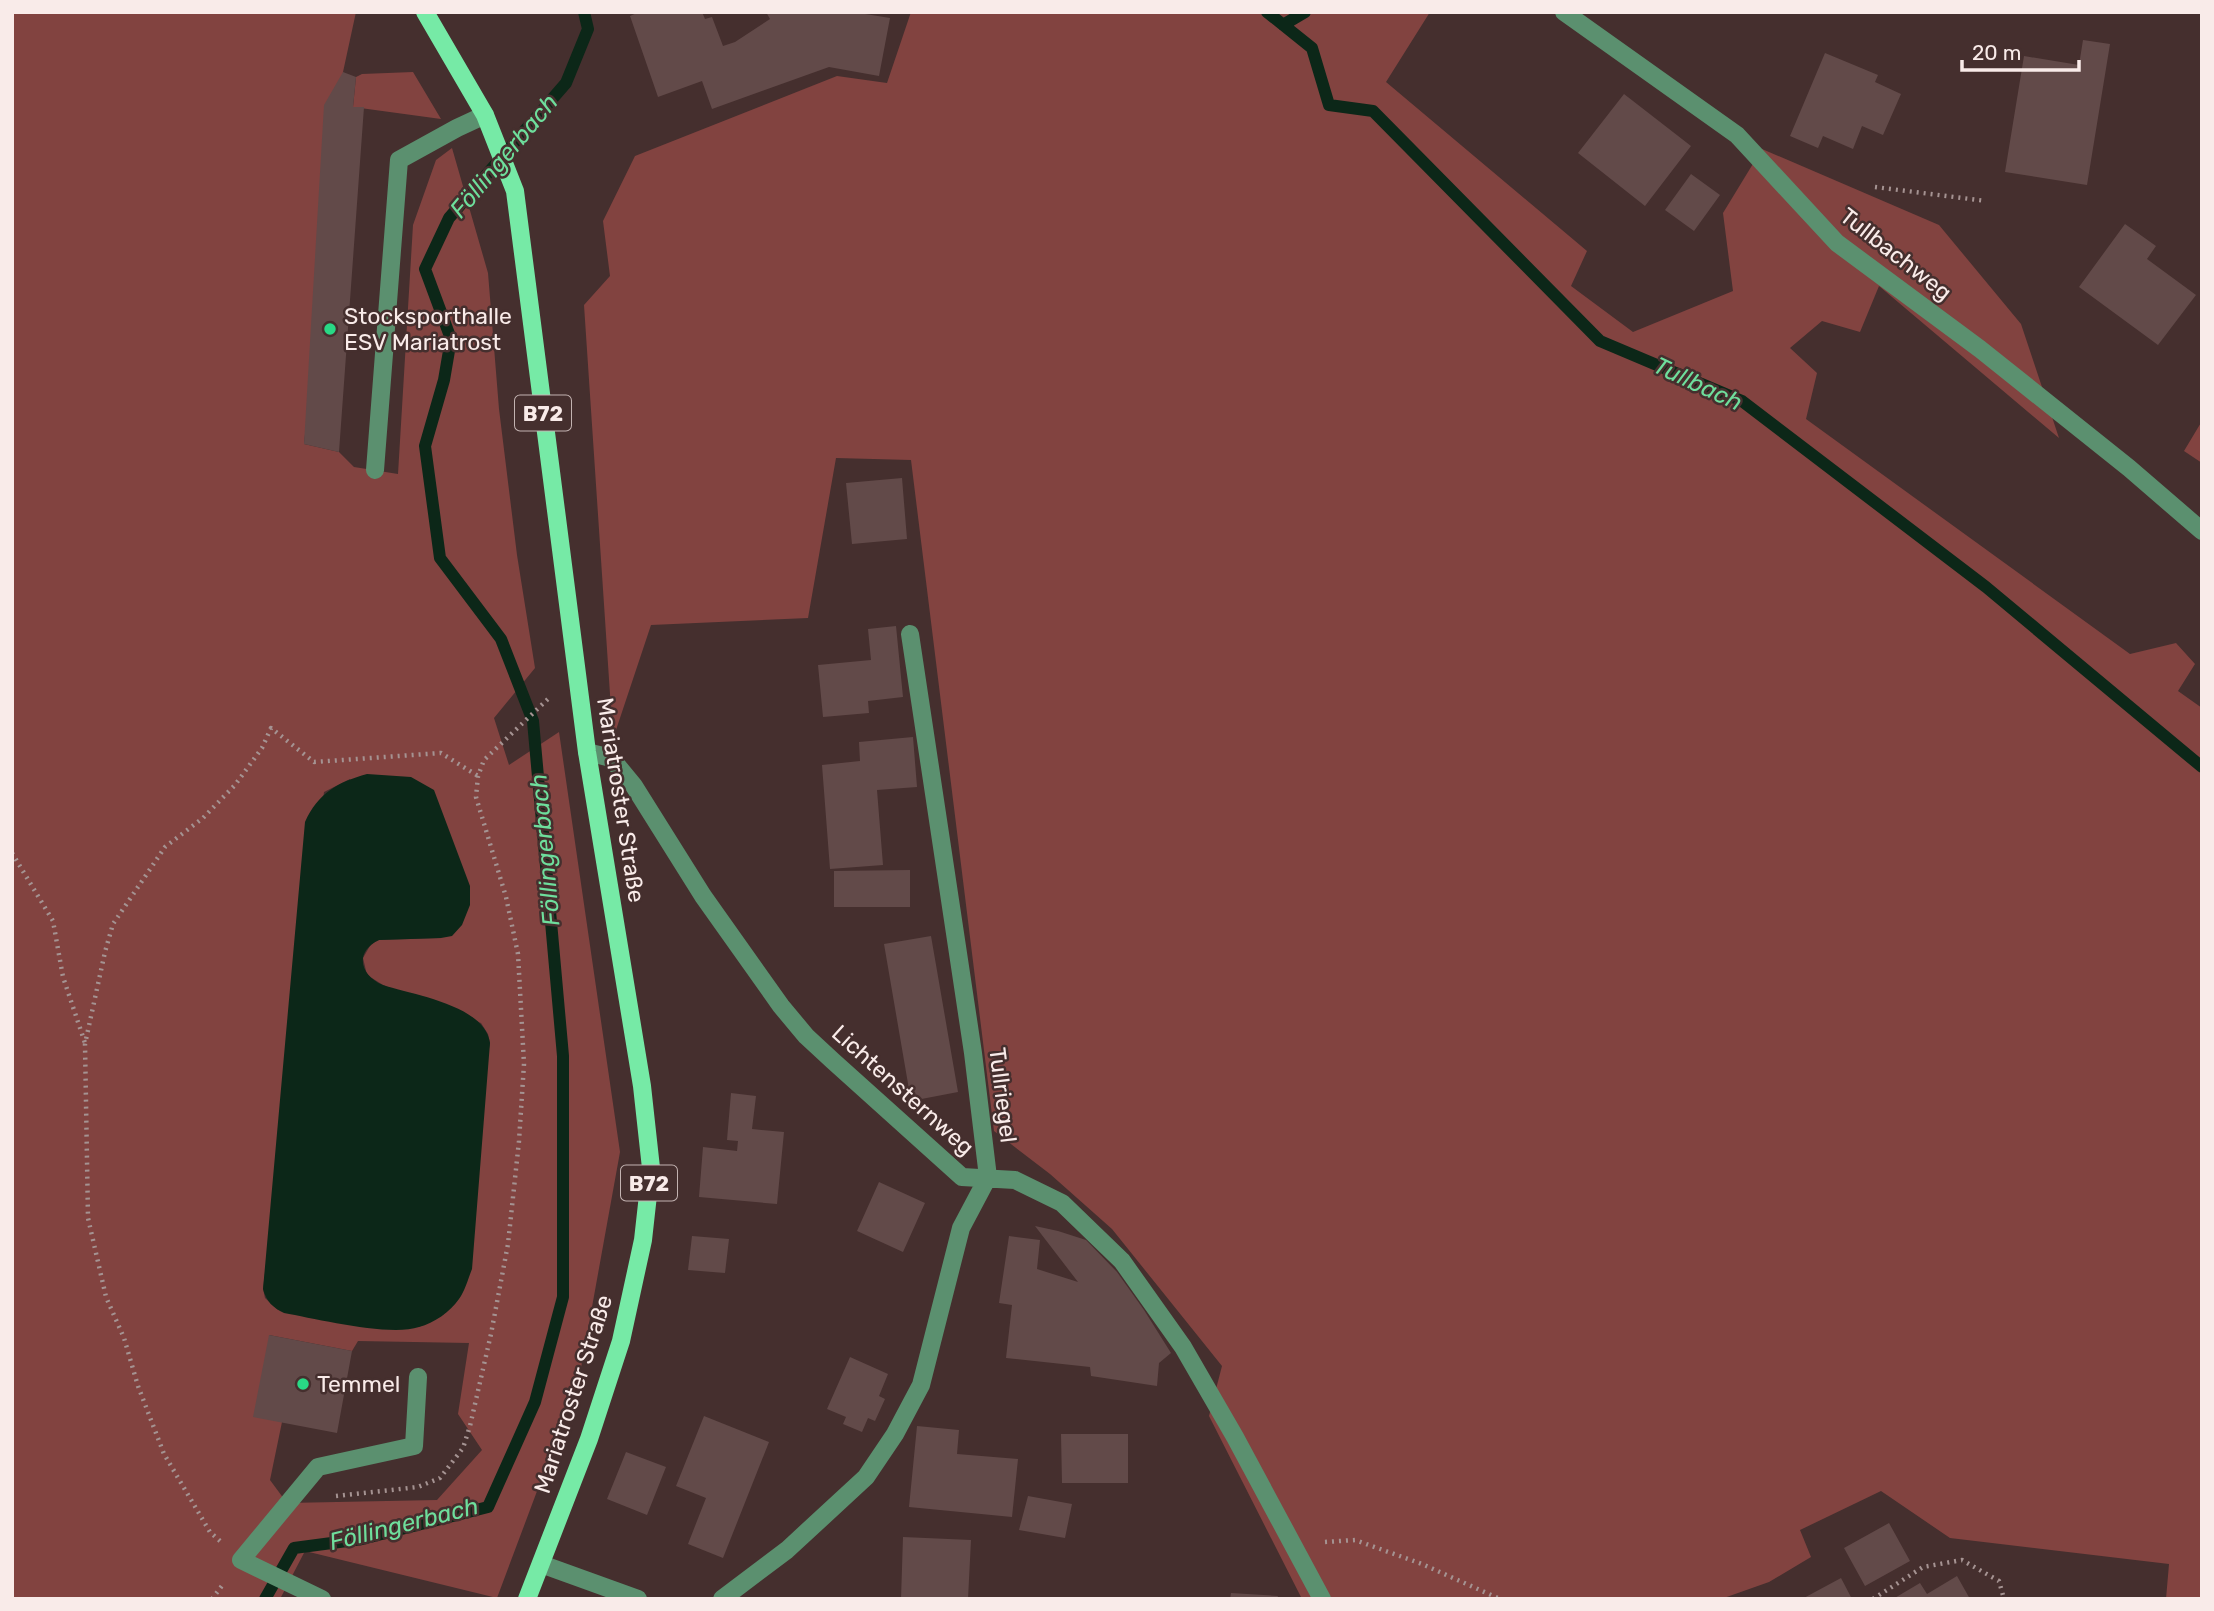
<svg xmlns="http://www.w3.org/2000/svg" width="2214" height="1611" viewBox="0 0 2214 1611" font-family="Rubik,sans-serif">
<rect width="100%" height="100%" fill="#452f2e"/>
<!-- green -->
<path fill="#824340" fill-rule="evenodd" d="M 12,12 L 356,12 L 343,72 L 304,444 L 339,452 L 354,467 L 398,474 L 413,225 L 436,160 L 452,148 L 488,273 L 499,409 L 517,555 L 535,668 L 494,718 L 509,765 L 559,732 L 620,1152 L 579,1379 L 497,1598 L 305,1551 L 280,1599 L 12,1599 ZM 350,779 L 441,938 L 379,940 L 371,944 L 363,958 L 367,975 L 383,985 L 481,1023 L 488,1034 L 490,1043 L 444,1314 L 419,1327 L 278,1310 L 265,1298 L 263,1289 L 324,792 ZM 269,1335 L 352,1351 L 358,1341 L 469,1343 L 458,1414 L 482,1450 L 437,1500 L 287,1503 L 270,1480 L 282,1422 Z
M 911,12 L 1430,12 L 1386,82 L 1587,251 L 1571,286 L 1633,332 L 1733,291 L 1723,213 L 1762,149 L 1939,225 L 2021,324 L 2059,438 L 1879,286 L 1860,332 L 1822,321 L 1790,348 L 1817,373 L 1806,419 L 2130,654 L 2176,643 L 2195,664 L 2178,691 L 2202,708 L 2202,1599 L 2166,1599 L 2169,1564 L 1950,1538 L 1881,1491 L 1800,1530 L 1811,1557 L 1769,1582 L 1721,1599 L 1302,1599 L 1209,1416 L 1222,1366 L 1112,1229 L 1050,1174 L 994,1131 L 911,460 L 836,458 L 808,618 L 651,625 L 613,739 L 584,305 L 610,276 L 603,221 L 635,156 L 837,76 L 887,83 Z
M 413,72 L 441,119 L 353,107 L 356,77 L 362,74 Z
M 2202,421 L 2202,463 L 2184,451 Z"/>
<!-- water -->
<path fill="#0c2718" d="M 367,774 L 411,777 L 434,790 L 470,886 L 470,905 L 462,925 L 452,936 L 441,938 L 379,940 C 354,952 360,975 383,985 C 413,995 485,1005 490,1043 L 472,1269 C 468,1279 465,1291 459,1299 C 450,1312 434,1323 419,1327 C 390,1337 317,1319 284,1313 C 273,1308 266,1301 263,1289 L 305,822 C 318,793 338,782 367,774 Z"/>
<g fill="none" stroke-linecap="round" stroke-linejoin="round">
<!-- stream -->
<path stroke="#0c2718" stroke-width="12" d="M 1267,12 L 1312,48 L 1329,105 L 1373,111 L 1600,341 L 1742,401 L 1986,587 L 2202,767
M 1283,25 L 1305,12
M 265,1599 L 294,1548 L 362,1539 L 488,1507 L 535,1402 L 563,1297 L 563,1056 L 533,721 L 501,639 L 440,558 L 425,446 L 444,380 L 451,339 L 425,269 L 449,218 L 566,83 L 588,29 L 584,12"/>
</g>
<!-- building -->
<path fill="#624a49" d="M 639,12 L 702,12 L 705,19 L 712,17 L 723,46 L 735,42 L 770,19 L 766,12 L 853,12 L 890,18 L 879,76 L 829,67 L 712,109 L 702,81 L 658,97 L 630,16 Z
M 2083,40 L 2110,44 L 2087,185 L 2005,172 L 2024,56 L 2079,65 Z
M 1825,53 L 1878,75 L 1875,82 L 1901,94 L 1883,135 L 1862,126 L 1853,149 L 1823,136 L 1818,148 L 1790,136 Z
M 343,72 L 356,77 L 353,107 L 364,107 L 339,452 L 304,444 L 324,105 Z
M 1624,94 L 1691,146 L 1645,206 L 1578,153 Z
M 1691,174 L 1720,195 L 1694,231 L 1665,210 Z
M 2125,224 L 2156,246 L 2147,259 L 2196,295 L 2158,345 L 2079,287 Z
M 902,478 L 907,539 L 852,544 L 846,483 Z
M 896,626 L 903,697 L 868,701 L 869,713 L 823,717 L 818,665 L 871,660 L 868,629 Z
M 913,737 L 917,787 L 877,790 L 883,865 L 830,869 L 822,765 L 860,761 L 859,742 Z
M 910,870 L 910,907 L 834,907 L 834,871 Z
M 931,936 L 958,1092 L 911,1101 L 884,944 Z
M 731,1093 L 756,1096 L 752,1129 L 784,1132 L 777,1204 L 699,1197 L 703,1147 L 737,1151 L 738,1141 L 727,1140 Z
M 879,1182 L 925,1203 L 903,1252 L 857,1231 Z
M 1035,1226 L 1058,1231 L 1086,1240 L 1117,1272 L 1144,1310 L 1171,1353 L 1159,1363 L 1157,1386 L 1091,1376 L 1090,1367 L 1006,1358 L 1012,1305 L 999,1303 L 1009,1236 L 1040,1240 L 1037,1269 L 1078,1282 Z
M 692,1236 L 729,1239 L 725,1273 L 688,1270 Z
M 269,1335 L 352,1351 L 337,1433 L 253,1417 Z
M 850,1357 L 888,1374 L 879,1396 L 885,1399 L 875,1421 L 868,1418 L 862,1432 L 843,1424 L 846,1417 L 827,1409 Z
M 704,1416 L 769,1442 L 723,1558 L 688,1544 L 706,1498 L 676,1486 Z
M 917,1426 L 959,1430 L 957,1454 L 1018,1459 L 1012,1517 L 909,1507 Z
M 1061,1434 L 1128,1434 L 1128,1483 L 1062,1483 Z
M 626,1452 L 666,1467 L 647,1515 L 607,1499 Z
M 1028,1496 L 1072,1504 L 1065,1538 L 1019,1530 Z
M 1889,1523 L 1910,1561 L 1865,1586 L 1844,1548 Z
M 903,1537 L 971,1540 L 968,1599 L 901,1599 Z
M 1957,1576 L 1970,1599 L 1893,1599 L 1920,1583 L 1927,1594 Z
M 1841,1578 L 1852,1599 L 1802,1599 Z
M 1231,1593 L 1278,1596 L 1277,1599 L 1230,1599 Z"/>
<g fill="none" stroke-linecap="round" stroke-linejoin="round">
<!-- path -->
<path stroke="#a59392" stroke-width="4.5" stroke-dasharray="2 5" stroke-linecap="butt" d="M 1875,187 L 1986,201
M 12,853 L 53,921 L 63,977 L 85,1043
M 336,1496 L 418,1487 L 440,1478 L 463,1448 L 470,1426 L 491,1334 L 508,1244 L 519,1141 L 524,1064 L 518,954 L 506,897 L 476,797 L 478,776 L 484,760 L 550,697
M 220,1541 L 210,1532 L 164,1454 L 138,1386 L 124,1338 L 106,1297 L 88,1218 L 85,1044 L 105,952 L 113,924 L 165,847 L 203,818 L 235,785 L 262,748 L 271,728 L 314,762 L 441,753 L 478,776
M 1325,1542 L 1355,1540 L 1422,1564 L 1500,1599
M 212,1599 L 224,1583
M 1873,1599 L 1923,1567 L 1962,1560 L 1999,1581 L 2004,1599"/>
<!-- minor -->
<path stroke="#5b906f" stroke-width="18" d="M 1564,12 L 1737,135 L 1837,243 L 1980,349 L 2129,468 L 2202,531
M 375,470 L 399,160 L 457,128 L 485,115
M 587,752 L 611,758 L 634,786 L 703,896 L 781,1006 L 806,1036 L 833,1061 L 962,1177 L 1015,1180 L 1062,1203 L 1122,1261 L 1183,1347 L 1235,1437 L 1322,1599
M 541,1564 L 638,1599
M 322,1599 L 241,1560 L 318,1467 L 414,1446 L 418,1377
M 722,1599 L 787,1550 L 866,1477 L 895,1434 L 921,1385 L 961,1228 L 988,1177 L 973,1053 L 910,634"/>
<!-- major -->
<path stroke="#76eaa6" stroke-width="18" d="M 425,12 L 485,115 L 515,191 L 587,752 L 642,1086 L 651,1168 L 643,1240 L 621,1341 L 589,1439 L 527,1599"/>
</g>
<!-- markers -->
<g fill="#29d885" stroke="#452f2e" stroke-width="2.5">
<circle cx="330" cy="329" r="7"/>
<circle cx="303" cy="1384" r="7"/>
</g>
<g text-anchor="middle" dominant-baseline="central" stroke-width="5" stroke-linejoin="round" paint-order="stroke">
<!-- shield labels -->
<g fill="#452f2e" stroke="#c3b3b1" stroke-width="2">
<rect x="515" y="395.5" width="56" height="35" rx="5"/>
<rect x="621" y="1165.5" width="56" height="35" rx="5"/>
</g>
<g font-size="21" font-weight="bold" fill="#f9ebe9">
<text x="543" y="413">B72</text>
<text x="649" y="1183">B72</text>
</g>
<!-- street labels -->
<g font-size="23" fill="#f9ebe9" stroke="#452f2e">
<text transform="translate(1896 254) rotate(38)">Tullbachweg</text>
<text transform="translate(621 800) rotate(81)">Mariatroster Straße</text>
<text transform="translate(903 1090) rotate(42)">Lichtensternweg</text>
<text transform="translate(1003 1095) rotate(83)">Tullriegel</text>
<text transform="translate(573 1394) rotate(-72)">Mariatroster Straße</text>
</g>
<!-- poi labels -->
<g font-size="23" fill="#f9ebe9" stroke="#452f2e" text-anchor="start">
<text x="344" y="316">Stocksporthalle<tspan x="344" dy="26">ESV Mariatrost</tspan></text>
<text x="317" y="1384">Temmel</text>
</g>
<!-- water labels -->
<g font-size="24" font-style="italic" fill="#6ede9c" stroke="#452f2e">
<text transform="translate(504 156) rotate(-50)">Föllingerbach</text>
<text transform="translate(1698 384) rotate(25)">Tullbach</text>
<text transform="translate(545 850) rotate(-95)">Föllingerbach</text>
<text transform="translate(404 1524) rotate(-14)">Föllingerbach</text>
</g>
</g>
<!-- border -->
<rect width="2214" height="1611" fill="none" stroke="#f9ebe9" stroke-width="28"/>
<!-- scale -->
<path d="M1962 60v10h117v-10" fill="none" stroke="#f9ebe9" stroke-width="3.5"/>
<text x="1972" y="60" font-size="21" fill="#f9ebe9" stroke="#452f2e" stroke-width="5" paint-order="stroke">20 m</text>
</svg>
